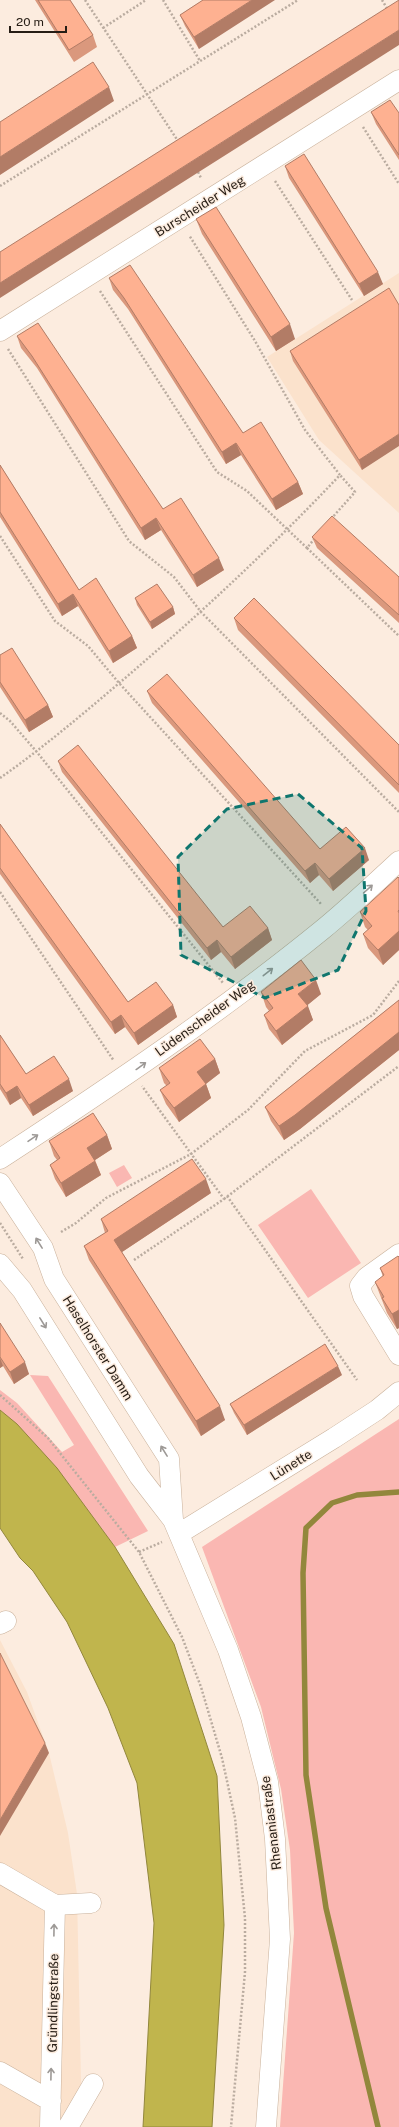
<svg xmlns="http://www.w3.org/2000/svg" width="399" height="2127" viewBox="0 0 399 2127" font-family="'Public Sans',sans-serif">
<rect width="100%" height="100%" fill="#fcecdf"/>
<!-- built -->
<path fill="#fbe2cc" d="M 399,273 L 399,513 L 319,440 L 267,357 Z
M 0,1640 L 27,1692 L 49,1753 L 68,1833 L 77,1894 L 81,2081 L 78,2127 L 0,2127 Z"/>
<!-- green -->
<path fill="#fab7b2" d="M 124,1165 L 132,1178 L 117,1187 L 109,1173 Z
M 311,1189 L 361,1263 L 308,1298 L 258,1225 Z
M 30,1375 L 48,1376 L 148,1531 L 115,1547 C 79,1499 46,1449 0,1410 L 0,1390 L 17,1403 L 62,1452 L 74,1445 Z
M 399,1419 L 399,2127 L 280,2127 L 294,1933 L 290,1850 L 281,1789 L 261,1707 L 202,1547 Z"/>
<!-- water -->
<path fill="#c0b54d" stroke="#92873c" d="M 0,1410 L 17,1424 L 57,1468 L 115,1547 L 174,1644 L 217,1776 L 224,1925 L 212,2127 L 143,2127 L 154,1923 L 137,1783 L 108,1708 L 67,1622 L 33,1571 L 20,1558 L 0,1528 Z"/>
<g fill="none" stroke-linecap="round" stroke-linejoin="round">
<!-- stream -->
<path stroke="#92873c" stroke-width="5.5" d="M 378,2127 L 326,1908 L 306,1775 L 303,1573 L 306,1528 L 332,1503 L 357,1495 L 399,1492"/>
<defs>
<path id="minor" d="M 0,331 L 399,80
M 0,1159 C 110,1087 220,1013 322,930 C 349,908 374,884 399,861
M 0,1183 L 43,1248 L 54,1279 L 169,1459 L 173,1520
M 399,1254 L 367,1277 L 360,1286 L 363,1296 L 399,1355
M 0,1264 L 22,1290 L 139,1476 L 173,1520 L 228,1650 L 251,1717 L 268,1782 L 275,1839 L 280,1939 L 266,2127
M 180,1533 L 334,1438 L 377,1410 L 399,1392
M 0,1624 L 6,1621
M 0,1873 L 55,1905 L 91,1903
M 0,2072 L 51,2101
M 50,2127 L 55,1905
M 68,2127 L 93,2084"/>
</defs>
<!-- minor casing -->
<use href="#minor" stroke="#c9b19b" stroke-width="21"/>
<!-- path -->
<path stroke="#baaca0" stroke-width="2.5" stroke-dasharray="2 2" stroke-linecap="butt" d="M 85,0 L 178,141
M 163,0 L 200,61
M 382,0 L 388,10
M 103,28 L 146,0
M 363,127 L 399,184
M 198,172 L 201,178
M 275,181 L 352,300
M 0,186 L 298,0
M 100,291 L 217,472 L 247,491 L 307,548 L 315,538
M 8,349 L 129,541 L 174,577 L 201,612 L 399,812
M 331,519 L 355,492 L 340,475
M 0,536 L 55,621 L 88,646 L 119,683 L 322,905
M 307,548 L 399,636
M 0,713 L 10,721 L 36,751 L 223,983
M 0,778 C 43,748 84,713 124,679 C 199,615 272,547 340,475 L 305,430 L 255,341 L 189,235
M 0,892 L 114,1061
M 227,1196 L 357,1380
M 224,1199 L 399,1066
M 0,1223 L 23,1259
M 61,1232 L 76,1223 L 106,1198 L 191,1154 L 248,1110 L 305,1051 L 373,1015 L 399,981
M 134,1260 L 224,1199 L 142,1086
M 0,1395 L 48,1438 L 139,1552 L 182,1637 L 201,1687 L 222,1758 L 235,1818 L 245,1918 L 245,1972 L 231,2127
M 139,1552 L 162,1542"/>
<!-- minor -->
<use href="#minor" stroke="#fff" stroke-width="20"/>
</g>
<!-- wall -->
<path fill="#da987d" d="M 35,0 L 70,0 L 93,35 L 97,47 L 74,62 Z
M 203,0 L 199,49 L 185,26 L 180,15 Z
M 371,112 L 399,113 L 399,160 L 376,124 Z
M 285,166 L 383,284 L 364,296 L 289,178 Z
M 196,219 L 295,339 L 276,351 L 202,234 Z
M 109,278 L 243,433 L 298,482 L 303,494 L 276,510 L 241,455 L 226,464 L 128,309 L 113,290 Z
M 399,305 L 362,470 L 293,361 L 290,351 Z
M 17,336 L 163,509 L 224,570 L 197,587 L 161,530 L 145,540 L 37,368 L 21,348 Z
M 0,465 L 79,590 L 132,636 L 137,648 L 113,663 L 78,606 L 62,616 L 0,517 Z
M 312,537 L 399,577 L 399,623 L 317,548 Z
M 135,598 L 173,607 L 175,614 L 152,629 L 137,605 Z
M 234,618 L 399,745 L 399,793 L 238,630 Z
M 0,655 L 48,705 L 53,717 L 29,732 L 0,687 Z
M 147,691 L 320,849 L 369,860 L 333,891 L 319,875 L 310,883 L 152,703 Z
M 58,761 L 223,927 L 268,928 L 272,940 L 235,969 L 221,952 L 211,960 L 62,772 Z
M 0,824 L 128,1002 L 173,1005 L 177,1017 L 138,1045 L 125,1027 L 115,1034 L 0,874 Z
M 399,878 L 399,950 L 383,965 L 368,948 L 363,934 L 368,930 L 365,927 L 360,912 Z
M 261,992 L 321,994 L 307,1005 L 313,1020 L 282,1045 L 269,1029 L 264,1015 L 269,1011 L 266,1007 Z
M 399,1000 L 399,1050 L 300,1129 L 284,1140 L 271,1121 L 265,1107 Z
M 0,1035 L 26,1074 L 73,1091 L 33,1116 L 21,1098 L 10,1105 L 0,1089 Z
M 215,1059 L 220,1073 L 206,1084 L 211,1098 L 179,1122 L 166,1104 L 160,1090 L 167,1086 L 164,1083 L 159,1068 Z
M 107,1135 L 112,1149 L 95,1160 L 101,1175 L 66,1197 L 55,1179 L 50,1165 L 57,1160 L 54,1156 L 49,1141 Z
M 211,1193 L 122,1252 L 225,1420 L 201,1436 L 89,1260 L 84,1246 L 105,1233 L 101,1219 Z
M 399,1257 L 399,1328 L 397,1329 L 387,1313 L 375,1282 L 383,1277 L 380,1268 Z
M 0,1323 L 29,1374 L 14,1384 L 3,1366 L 0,1368 Z
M 342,1375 L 247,1435 L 234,1413 L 230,1404 Z"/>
<!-- shaded-wall -->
<path fill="#b27c66" d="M 252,0 L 275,0 L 199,49 L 194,37 Z
M 399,30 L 399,45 L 0,298 L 0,283 Z
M 109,87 L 114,101 L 0,175 L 0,157 Z
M 378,272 L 383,284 L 364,296 L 359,284 Z
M 290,324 L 295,339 L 276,351 L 271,337 Z
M 399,434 L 399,446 L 362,470 L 359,460 Z
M 236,443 L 241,455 L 226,464 L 222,452 Z
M 298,482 L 303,494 L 276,510 L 272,499 Z
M 156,518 L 161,530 L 145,540 L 141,528 Z
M 219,558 L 224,570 L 197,587 L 193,575 Z
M 73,594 L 78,606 L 62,616 L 58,604 Z
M 173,607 L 175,614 L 152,629 L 150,622 Z
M 132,636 L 137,648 L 113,663 L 109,651 Z
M 48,705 L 53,717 L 29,732 L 25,720 Z
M 365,848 L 369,860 L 333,891 L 329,879 Z
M 315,863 L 319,875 L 310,883 L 305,871 Z
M 268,928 L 272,940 L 235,969 L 231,957 Z
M 399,931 L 399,950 L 383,965 L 378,950 Z
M 217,940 L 221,952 L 211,960 L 207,948 Z
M 316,980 L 321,994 L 304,1008 L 298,994 Z
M 173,1005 L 177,1017 L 138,1045 L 134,1033 Z
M 308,1006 L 313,1020 L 282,1045 L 276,1031 Z
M 121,1015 L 125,1027 L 115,1034 L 111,1022 Z
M 399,1032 L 399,1050 L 300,1129 L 284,1140 L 279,1126 Z
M 215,1059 L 220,1073 L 203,1086 L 197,1072 Z
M 69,1079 L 73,1091 L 33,1116 L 29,1105 Z
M 206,1084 L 211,1098 L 179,1122 L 174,1108 Z
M 17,1086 L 21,1098 L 10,1105 L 6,1093 Z
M 107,1135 L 112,1149 L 92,1162 L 87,1148 Z
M 95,1161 L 101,1175 L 66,1197 L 61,1183 Z
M 206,1179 L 211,1193 L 119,1254 L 114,1240 Z
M 399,1310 L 399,1328 L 397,1329 L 392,1314 Z
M 0,1358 L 3,1366 L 0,1368 Z
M 25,1362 L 29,1374 L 14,1384 L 10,1372 Z
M 338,1366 L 342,1375 L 247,1435 L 244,1425 Z
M 220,1406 L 225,1420 L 201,1436 L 196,1421 Z
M 45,1743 L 49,1753 L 0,1836 L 0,1820 Z"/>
<!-- building -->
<path fill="#feb191" stroke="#b27c66" d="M 38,0 L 70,0 L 93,35 L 69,50 Z
M 203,0 L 252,0 L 194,37 L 180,15 Z
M 399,0 L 399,30 L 0,283 L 0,252 Z
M 93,62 L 109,87 L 0,157 L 0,122 Z
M 390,100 L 399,113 L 399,155 L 371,112 Z
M 304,154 L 378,272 L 359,284 L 285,166 Z
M 216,207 L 290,324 L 271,337 L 196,219 Z
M 130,265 L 243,433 L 261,422 L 298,482 L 272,499 L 236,443 L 222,452 L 124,298 L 109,278 Z
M 389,288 L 399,305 L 399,434 L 359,460 L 290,351 Z
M 38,323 L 163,509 L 181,498 L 219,558 L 193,575 L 156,518 L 141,528 L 32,356 L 17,336 Z
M 0,465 L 79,590 L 96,578 L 132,636 L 109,651 L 73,594 L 58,604 L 0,512 Z
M 332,516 L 399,577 L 399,615 L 312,537 Z
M 157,584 L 173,607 L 150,622 L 135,598 Z
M 254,598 L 399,745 L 399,785 L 234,618 Z
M 12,648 L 48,705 L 25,720 L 0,682 L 0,655 Z
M 167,674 L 320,849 L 346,827 L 365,848 L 329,879 L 315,863 L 305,871 L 147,691 Z
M 78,745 L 223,927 L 250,906 L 268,928 L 231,957 L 217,940 L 207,948 L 58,761 Z
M 0,824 L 128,1002 L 156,982 L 173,1005 L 134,1033 L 121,1015 L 111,1022 L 0,868 Z
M 398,877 L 399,878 L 399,910 L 398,911 L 399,913 L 399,931 L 378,950 L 363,934 L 372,926 L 360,912 Z
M 301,960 L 316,980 L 298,994 L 308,1006 L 276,1031 L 264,1015 L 273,1008 L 261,992 Z
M 399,1000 L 399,1032 L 295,1115 L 279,1126 L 265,1107 Z
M 0,1035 L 26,1074 L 54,1056 L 69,1079 L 29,1105 L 17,1086 L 6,1093 L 0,1084 Z
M 200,1039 L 215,1059 L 197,1072 L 206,1084 L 174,1108 L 160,1090 L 170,1083 L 159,1068 Z
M 93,1113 L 107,1135 L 87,1148 L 95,1161 L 61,1183 L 50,1165 L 60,1158 L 49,1141 Z
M 192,1159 L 206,1179 L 114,1240 L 220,1406 L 196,1421 L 84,1246 L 108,1231 L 101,1219 Z
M 398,1256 L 399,1257 L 399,1310 L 392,1314 L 382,1298 L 384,1297 L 375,1282 L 384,1275 L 380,1268 Z
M 0,1323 L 25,1362 L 10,1372 L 0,1357 Z
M 325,1344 L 338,1366 L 244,1425 L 230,1404 Z
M 0,1653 L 45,1743 L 0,1820 Z"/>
<!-- one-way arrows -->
<defs><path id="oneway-shaft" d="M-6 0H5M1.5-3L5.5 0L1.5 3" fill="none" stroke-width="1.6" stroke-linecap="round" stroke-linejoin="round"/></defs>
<g stroke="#9d9996">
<use href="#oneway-shaft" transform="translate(368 889) rotate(-42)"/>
<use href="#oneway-shaft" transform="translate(268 972) rotate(-38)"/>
<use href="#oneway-shaft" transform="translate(141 1066) rotate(-36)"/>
<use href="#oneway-shaft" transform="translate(33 1138) rotate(-34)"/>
<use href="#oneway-shaft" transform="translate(39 1243) rotate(-122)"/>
<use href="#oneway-shaft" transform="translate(43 1323) rotate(58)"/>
<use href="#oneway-shaft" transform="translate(164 1451) rotate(-122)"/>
<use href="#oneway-shaft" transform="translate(54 1930) rotate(-89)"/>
<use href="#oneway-shaft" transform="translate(51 2074) rotate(-89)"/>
</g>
<!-- marked area -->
<path fill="#0f766e" fill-opacity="0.2" stroke="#0f766e" stroke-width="3" stroke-dasharray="8 5" stroke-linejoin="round" d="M 298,794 L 362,848 L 366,911 L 338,970 L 265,998 L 181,955 L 178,857 L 227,809 Z"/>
<g text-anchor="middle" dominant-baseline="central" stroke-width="3" stroke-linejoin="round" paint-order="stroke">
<!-- street labels -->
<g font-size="13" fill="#261d15" stroke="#fcecdf">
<text transform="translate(200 206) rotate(-32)">Burscheider Weg</text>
<text transform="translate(205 1018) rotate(-36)">Lüdenscheider Weg</text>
<text transform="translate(98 1348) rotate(58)">Haselhorster Damm</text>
<text transform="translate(291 1465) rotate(-32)">Lünette</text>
<text transform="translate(271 1823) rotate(-97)">Rhenaniastraße</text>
<text transform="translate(53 2003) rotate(-89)">Gründlingstraße</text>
</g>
</g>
<!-- scale -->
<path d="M10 26v6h56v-6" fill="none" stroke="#261d15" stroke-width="2"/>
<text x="16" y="26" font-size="12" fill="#261d15" stroke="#fcecdf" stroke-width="3" paint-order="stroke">20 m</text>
</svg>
